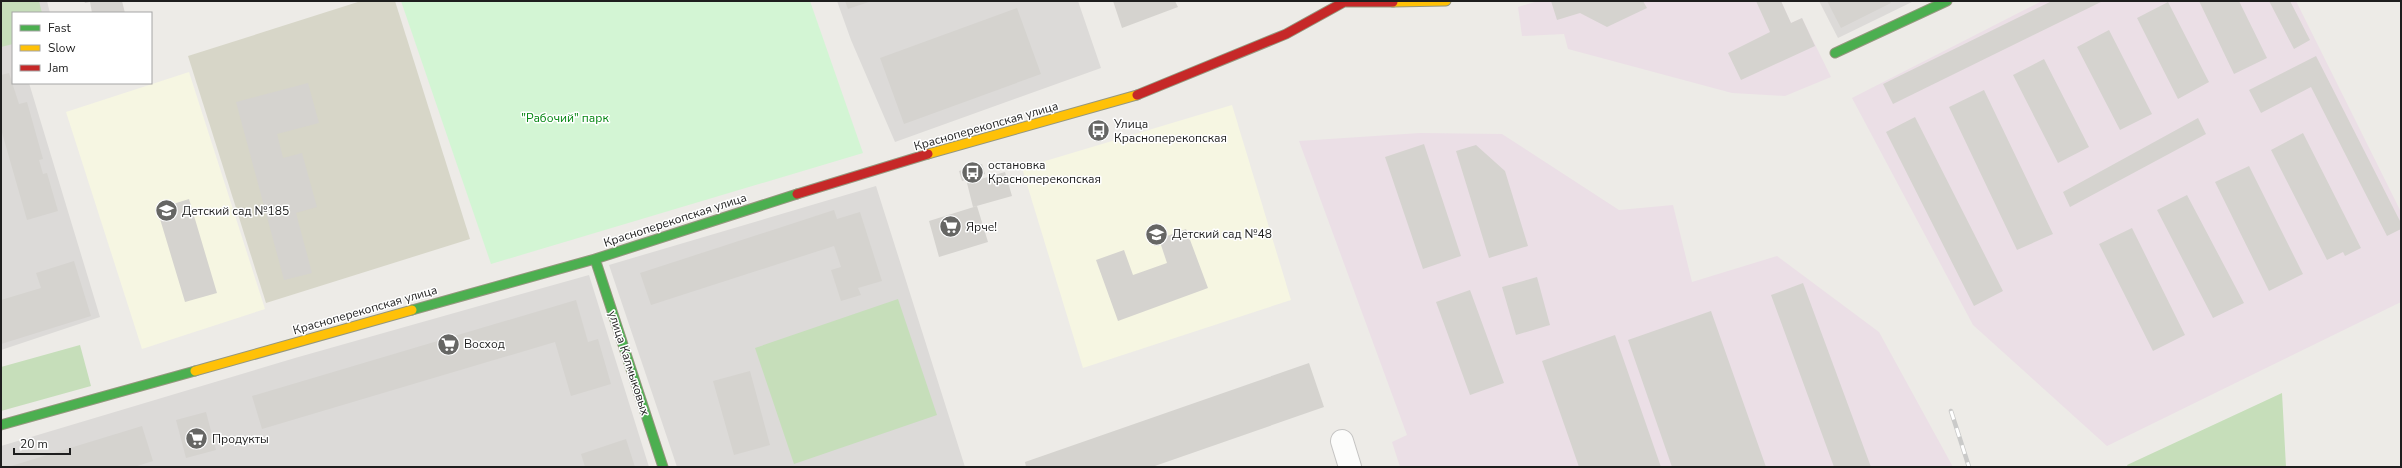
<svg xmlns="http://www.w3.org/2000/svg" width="2402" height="468" viewBox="0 0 2402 468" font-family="'Nunito Sans',sans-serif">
<rect width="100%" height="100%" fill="#edebe7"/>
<!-- residential -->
<path fill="#dcdad8" d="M 1,1 L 47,1 L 50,13 L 13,13 L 13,83 L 29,83 L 100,317 L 1,350 Z
M 837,1 L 1078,1 L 1101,68 L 895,142 L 851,40 Z
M 1819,1 L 1914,1 L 1838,38 Z
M 876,186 L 965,467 L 677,467 L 609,265 Z
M 589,275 L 649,467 L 1,467 L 1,446 L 295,358 Z"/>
<!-- industrial -->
<path fill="#ebdfe6" d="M 1538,1 L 1781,1 L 1791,23 L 1802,18 L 1831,77 L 1785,96 L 1732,93 L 1568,49 L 1564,34 L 1522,36 L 1518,7 Z
M 2042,1 L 2296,1 L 2401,212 L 2401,302 L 2107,446 L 1973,325 L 1852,98 Z
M 1420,133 L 1502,134 L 1619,210 L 1673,205 L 1692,282 L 1777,256 L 1879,332 L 1953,467 L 1400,467 L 1392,442 L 1407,435 L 1299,141 Z"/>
<!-- education -->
<path fill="#f6f6e2" d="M 189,72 L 265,309 L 142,349 L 66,112 Z
M 1232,105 L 1291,300 L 1083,368 L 1022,168 Z"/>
<!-- construction -->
<path fill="#d7d6c8" d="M 361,1 L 395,1 L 470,239 L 266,303 L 188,56 Z"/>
<!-- forest -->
<path fill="#c6deba" d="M 1,1 L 39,1 L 42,13 L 13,13 L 13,44 L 1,47 Z
M 898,299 L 937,415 L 794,464 L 755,348 Z
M 80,345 L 91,386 L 1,411 L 1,367 Z
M 2282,393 L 2286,467 L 2128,467 L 2127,465 Z"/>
<!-- park -->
<path fill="#d3f5d4" d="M 401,1 L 810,1 L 863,153 L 491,264 Z"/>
<!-- building -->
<path fill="#d5d3cf" d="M 84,1 L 122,1 L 125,13 L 92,13 L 90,2 L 85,3 Z
M 845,1 L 872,1 L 848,9 Z
M 1113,1 L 1175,1 L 1178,7 L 1122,28 Z
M 1551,1 L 1643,1 L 1647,8 L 1607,27 L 1580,13 L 1557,20 Z
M 1756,1 L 1781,1 L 1791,23 L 1802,18 L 1815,46 L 1741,80 L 1728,53 L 1770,32 Z
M 1827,1 L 1890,1 L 1891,3 L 1841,28 Z
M 2052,1 L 2103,1 L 1893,104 L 1883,84 Z
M 2199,1 L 2239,1 L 2267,58 L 2234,74 Z
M 2269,1 L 2290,1 L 2310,40 L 2294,49 Z
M 2168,2 L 2209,82 L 2178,99 L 2137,18 Z
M 1017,8 L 1041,74 L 904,124 L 880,58 Z
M 2109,30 L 2152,114 L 2120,130 L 2077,47 Z
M 2316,56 L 2401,223 L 2401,229 L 2387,236 L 2311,87 L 2261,113 L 2249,90 Z
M 2044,59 L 2089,147 L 2058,163 L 2013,75 Z
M 9,73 L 19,104 L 27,102 L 43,159 L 39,160 L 43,174 L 47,173 L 58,211 L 27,220 L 1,129 L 1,75 Z
M 308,83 L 319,123 L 277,134 L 283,158 L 302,153 L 317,207 L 296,213 L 312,273 L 284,280 L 236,102 Z
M 1984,90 L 2053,234 L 2017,250 L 1949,107 Z
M 1915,117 L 2003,291 L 1974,306 L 1886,132 Z
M 2198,118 L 2206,134 L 2070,207 L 2063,192 Z
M 2303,133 L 2361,248 L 2345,256 L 2343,252 L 2327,260 L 2271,150 Z
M 1424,144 L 1461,256 L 1423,269 L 1385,157 Z
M 1476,145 L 1505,171 L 1528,246 L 1489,258 L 1456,151 Z
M 982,164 L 985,174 L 962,181 L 959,171 Z
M 2249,166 L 2303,274 L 2269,291 L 2215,182 Z
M 1005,172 L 1012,196 L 973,207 L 967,183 Z
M 2187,195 L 2244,303 L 2213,318 L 2157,210 Z
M 189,199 L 217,293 L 185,302 L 157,209 Z
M 977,206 L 988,242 L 939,257 L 929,221 Z
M 834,210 L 837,219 L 860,212 L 882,281 L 858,288 L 861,295 L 841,301 L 831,270 L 841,267 L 834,246 L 651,305 L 640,273 Z
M 2132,228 L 2185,335 L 2153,351 L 2099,244 Z
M 1186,229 L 1208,288 L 1118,321 L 1096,260 L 1124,250 L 1133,275 L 1167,263 L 1159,239 Z
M 74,261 L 91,316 L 1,344 L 1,300 L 41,288 L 36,273 Z
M 1537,277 L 1550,325 L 1516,335 L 1502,287 Z
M 1803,283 L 1871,467 L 1834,467 L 1771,295 Z
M 1470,290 L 1504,383 L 1470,395 L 1436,302 Z
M 576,300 L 588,342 L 598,339 L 611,384 L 571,396 L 555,342 L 262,429 L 252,396 Z
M 1711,311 L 1766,467 L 1672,467 L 1628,340 Z
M 1615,335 L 1661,467 L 1579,467 L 1542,361 Z
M 1309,363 L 1324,407 L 1152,467 L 1026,467 L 1025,462 Z
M 750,371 L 770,445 L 734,455 L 713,381 Z
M 206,412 L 216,450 L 186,458 L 176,420 Z
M 142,426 L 153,461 L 134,467 L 8,467 Z
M 626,439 L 635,467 L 585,467 L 581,454 Z"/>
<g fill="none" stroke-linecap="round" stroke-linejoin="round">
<defs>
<path id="street" d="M 1342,441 L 1350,467"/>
<path id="fast" d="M 1835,53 L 1947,1
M 595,259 L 663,467
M 412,310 L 595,259 L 797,194
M 1,425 L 195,371"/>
<path id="slow" d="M 1393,2 L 1446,1
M 928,154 L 1137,95
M 195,371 L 412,310"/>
<path id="jam" d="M 1137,95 L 1286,34 L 1344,2 L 1393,2
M 797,194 L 928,154"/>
</defs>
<!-- street casing -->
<use href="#street" stroke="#c5c4c3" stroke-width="24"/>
<!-- fast casing -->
<use href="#fast" stroke="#95977e" stroke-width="11"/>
<!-- slow casing -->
<use href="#slow" stroke="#95977e" stroke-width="11"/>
<!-- jam casing -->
<use href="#jam" stroke="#95977e" stroke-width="11"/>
<!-- street -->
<use href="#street" stroke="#fcfcfb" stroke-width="22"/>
<!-- fast -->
<use href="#fast" stroke="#4caf50" stroke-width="9"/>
<!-- slow -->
<use href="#slow" stroke="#ffc107" stroke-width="9"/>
<!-- jam -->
<use href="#jam" stroke="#c62828" stroke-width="9"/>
<defs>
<path id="rail" d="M 1951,411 L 1969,467"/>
</defs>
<!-- rail casing -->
<use href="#rail" stroke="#cacac9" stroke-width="4.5"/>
<!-- rail -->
<use href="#rail" stroke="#fff" stroke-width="3" stroke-dasharray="9" stroke-linecap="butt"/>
</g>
<!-- icons -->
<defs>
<symbol id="bus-disc" viewBox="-11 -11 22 22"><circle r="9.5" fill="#666664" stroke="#fff"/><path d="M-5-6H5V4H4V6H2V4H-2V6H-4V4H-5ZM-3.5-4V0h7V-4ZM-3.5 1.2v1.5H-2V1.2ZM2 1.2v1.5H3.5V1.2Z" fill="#fff"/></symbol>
<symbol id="school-disc" viewBox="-11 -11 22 22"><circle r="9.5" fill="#666664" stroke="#fff"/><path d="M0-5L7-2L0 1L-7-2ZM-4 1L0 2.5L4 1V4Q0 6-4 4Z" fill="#fff"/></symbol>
<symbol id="supermarket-disc" viewBox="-11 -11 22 22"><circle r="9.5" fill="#666664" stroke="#fff"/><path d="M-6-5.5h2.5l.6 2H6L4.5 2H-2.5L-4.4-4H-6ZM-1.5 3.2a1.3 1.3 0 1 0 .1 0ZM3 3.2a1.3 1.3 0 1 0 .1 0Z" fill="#fff"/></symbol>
</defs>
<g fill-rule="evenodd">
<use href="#bus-disc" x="1086" y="118" width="25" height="25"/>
<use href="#bus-disc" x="960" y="160" width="25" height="25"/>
<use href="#school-disc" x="154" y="198" width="25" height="25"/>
<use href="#supermarket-disc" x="938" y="214" width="25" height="25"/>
<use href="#school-disc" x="1144" y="222" width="25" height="25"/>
<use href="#supermarket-disc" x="436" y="332" width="25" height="25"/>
<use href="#supermarket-disc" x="184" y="426" width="25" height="25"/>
</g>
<g text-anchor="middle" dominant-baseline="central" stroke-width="3" stroke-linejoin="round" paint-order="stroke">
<!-- park labels -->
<g font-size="12" fill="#038611" stroke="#fff">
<text x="565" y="118">"Рабочий" парк</text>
</g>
<!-- poi labels -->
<g font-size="12" fill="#1e1e1e" stroke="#fff" text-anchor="start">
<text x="1114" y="124">Улица<tspan x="1114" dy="14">Красноперекопская</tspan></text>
<text x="988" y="165">остановка<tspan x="988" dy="14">Красноперекопская</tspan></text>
<text x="182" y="211">Детский сад №185</text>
<text x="966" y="227">Ярче!</text>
<text x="1172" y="234">Детский сад №48</text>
<text x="464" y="344">Восход</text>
<text x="212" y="439">Продукты</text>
</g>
<!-- street labels -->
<g font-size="12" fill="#1e1e1e" stroke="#fff">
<text transform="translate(986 126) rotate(-16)">Красноперекопская улица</text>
<text transform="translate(675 220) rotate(-18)">Красноперекопская улица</text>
<text transform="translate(365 310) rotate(-16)">Красноперекопская улица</text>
<text transform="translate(629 363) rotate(72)">улица Калмыковых</text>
</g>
</g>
<!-- border -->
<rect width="2402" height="468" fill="none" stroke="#1e1e1e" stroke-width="4"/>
<!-- legend -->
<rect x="12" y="12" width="140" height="72" fill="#ffffff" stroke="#a5a5a5"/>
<rect x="20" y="25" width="20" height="6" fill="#4caf50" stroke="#a5a5a5"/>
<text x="48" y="32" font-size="12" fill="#1e1e1e">Fast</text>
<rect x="20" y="45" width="20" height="6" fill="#ffc107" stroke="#a5a5a5"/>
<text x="48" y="52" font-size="12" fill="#1e1e1e">Slow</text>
<rect x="20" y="65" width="20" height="6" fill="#c62828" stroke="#a5a5a5"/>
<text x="48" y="72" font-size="12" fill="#1e1e1e">Jam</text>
<!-- scale -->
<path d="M14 448v6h56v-6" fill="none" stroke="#1e1e1e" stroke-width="2"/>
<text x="20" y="448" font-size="12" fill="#1e1e1e" stroke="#ffffff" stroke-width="3" paint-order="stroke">20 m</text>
</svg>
